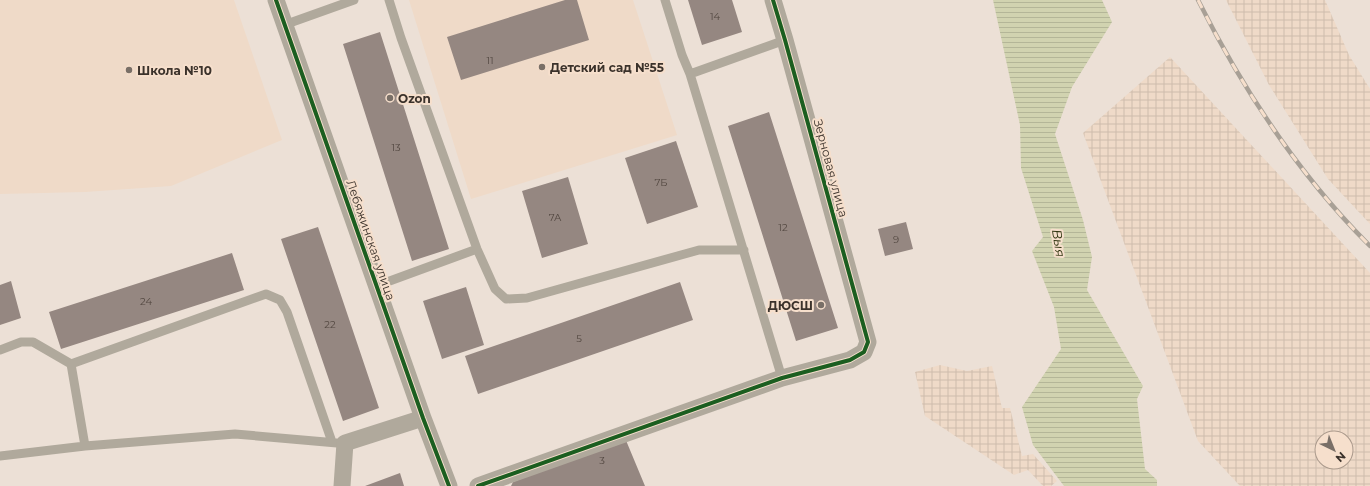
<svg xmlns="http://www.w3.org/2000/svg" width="1370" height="486" viewBox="0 0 1370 486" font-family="Montserrat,sans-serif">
<defs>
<pattern id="industrial-grid" width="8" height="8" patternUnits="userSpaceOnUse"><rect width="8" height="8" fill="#efdac8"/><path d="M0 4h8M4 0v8" fill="none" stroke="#cebcac"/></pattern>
<pattern id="water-rules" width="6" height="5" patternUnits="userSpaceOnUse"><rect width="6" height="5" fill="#d1d3b0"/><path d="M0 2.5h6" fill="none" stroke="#b4b698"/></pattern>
</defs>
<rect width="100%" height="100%" fill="#ece0d6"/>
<!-- built -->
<path fill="#efdac8" d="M 0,0 L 234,0 L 282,140 L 171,186 L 85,192 L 0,194 Z
M 409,0 L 633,0 L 677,135 L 471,199 Z"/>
<!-- industrial -->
<path fill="url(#industrial-grid)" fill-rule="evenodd" d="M 1226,0 L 1325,0 L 1349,55 L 1370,89 L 1370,224 L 1328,179 L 1269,85 Z
M 1170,57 L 1370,273 L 1370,486 L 1240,486 L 1198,441 L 1083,133 ZM 1322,438 L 1346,438 L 1346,462 L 1322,462 Z
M 940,365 L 967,371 L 992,366 L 1002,408 L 1010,408 L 1022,456 L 1033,454 L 1057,481 L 1051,486 L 1043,486 L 1028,470 L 1014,475 L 925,416 L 915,372 Z"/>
<!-- water -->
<path fill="url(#water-rules)" d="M 993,0 L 1102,0 L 1112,22 L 1072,87 L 1055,134 L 1083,220 L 1092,257 L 1087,290 L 1143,386 L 1137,399 L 1145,469 L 1157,480 L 1157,486 L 1064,486 L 1033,445 L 1022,407 L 1061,349 L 1054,307 L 1032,251 L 1043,237 L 1021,168 L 1020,125 Z"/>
<!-- building -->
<path fill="#958781" d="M 565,0 L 577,0 L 589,40 L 461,80 L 447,37 Z
M 688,0 L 732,0 L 742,32 L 702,45 Z
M 380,32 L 449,249 L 412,261 L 343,44 Z
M 769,112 L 838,328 L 796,341 L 728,126 Z
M 676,141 L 698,207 L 647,224 L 625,158 Z
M 568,177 L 588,244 L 542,258 L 522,191 Z
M 906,222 L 913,249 L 885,256 L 878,229 Z
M 318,227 L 379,408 L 343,421 L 281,239 Z
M 232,253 L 244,290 L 61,349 L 49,312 Z
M 11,281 L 21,318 L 0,325 L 0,285 Z
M 680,282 L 693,320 L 478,394 L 465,356 Z
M 466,287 L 484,345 L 442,359 L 423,301 Z
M 625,438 L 645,486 L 511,486 L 513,482 Z
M 400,473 L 404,486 L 365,486 Z"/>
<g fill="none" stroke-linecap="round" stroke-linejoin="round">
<!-- lane -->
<path stroke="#b0a99c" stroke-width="9" d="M 389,0 L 401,38 L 477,249 L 495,289 L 506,299 L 527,298 L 699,250 L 744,250
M 665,0 L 682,55 L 690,74 L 782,378
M 284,25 L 354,0
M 690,74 L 785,40
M 376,286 L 477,249
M 0,350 L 21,342 L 33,342 L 71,364 L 266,294 L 280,300 L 287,312 L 332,442
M 71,364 L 85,446
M 0,456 L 85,446 L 235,434 L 337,443"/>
<!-- street -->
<path stroke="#b0a99c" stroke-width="17" d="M 276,0 L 423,418 L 449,486
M 342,486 L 345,443 L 423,418
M 478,486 L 782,378 L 850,360 L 864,352 L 868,342 L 785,40 L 773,0"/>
<defs>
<path id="rail" d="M 1198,0 C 1243,90 1299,175 1370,246"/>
</defs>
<!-- rail casing -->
<use href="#rail" stroke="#a8a096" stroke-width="4.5"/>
<!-- rail -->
<use href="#rail" stroke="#f6dfcc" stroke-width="3" stroke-dasharray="9" stroke-linecap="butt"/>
<defs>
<path id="cycleway" d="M 276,0 L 423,418 L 449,486
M 478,486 L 782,378 L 850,360 L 864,352 L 868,342 L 785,40 L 773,0"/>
</defs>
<!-- cycleway casing -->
<use href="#cycleway" stroke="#f6dfcc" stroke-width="6"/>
<!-- cycleway -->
<use href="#cycleway" stroke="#1b5e20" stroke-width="4"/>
</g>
<!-- markers -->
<g fill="#796f67" stroke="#f6dfcc" stroke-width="1.5">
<circle cx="542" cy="67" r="4"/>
<circle cx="129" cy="70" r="4"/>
<circle cx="390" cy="98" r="4"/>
<circle cx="821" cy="305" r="4"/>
</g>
<g text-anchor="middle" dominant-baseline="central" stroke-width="4" stroke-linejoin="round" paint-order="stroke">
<!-- number labels -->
<g font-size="10" fill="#524740">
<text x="715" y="16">14</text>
<text x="490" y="60">11</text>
<text x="396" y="147">13</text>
<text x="661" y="182">7Б</text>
<text x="555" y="217">7А</text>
<text x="783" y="227">12</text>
<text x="896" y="239">9</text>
<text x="146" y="301">24</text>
<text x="330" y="324">22</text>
<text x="579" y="338">5</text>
<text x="602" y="460">3</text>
</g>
<!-- poi labels -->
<g font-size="12" font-weight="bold" fill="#3b322b" stroke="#f6dfcc" text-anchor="start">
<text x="550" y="67">Детский сад №55</text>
<text x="137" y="70">Школа №10</text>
<text x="398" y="98">Ozon</text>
<text x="813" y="305" text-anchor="end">ДЮСШ</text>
</g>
<!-- street labels -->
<g font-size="12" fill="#3b322b" stroke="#f6dfcc">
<text transform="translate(831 168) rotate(75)">Зерновая улица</text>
<text transform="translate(371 240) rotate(71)">Лебяжинская улица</text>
</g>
<!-- water labels -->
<g font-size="13" font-style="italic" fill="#2b300b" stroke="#f6dfcc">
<text transform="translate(1059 243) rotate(82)">Выя</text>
</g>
</g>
<!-- north arrow -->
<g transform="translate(1334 450) rotate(137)"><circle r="19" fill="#f6dfcc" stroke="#ab9a8c"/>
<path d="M0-3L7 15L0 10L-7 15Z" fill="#796f67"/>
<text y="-6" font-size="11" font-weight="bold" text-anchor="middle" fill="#3b322b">N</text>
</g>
</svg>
